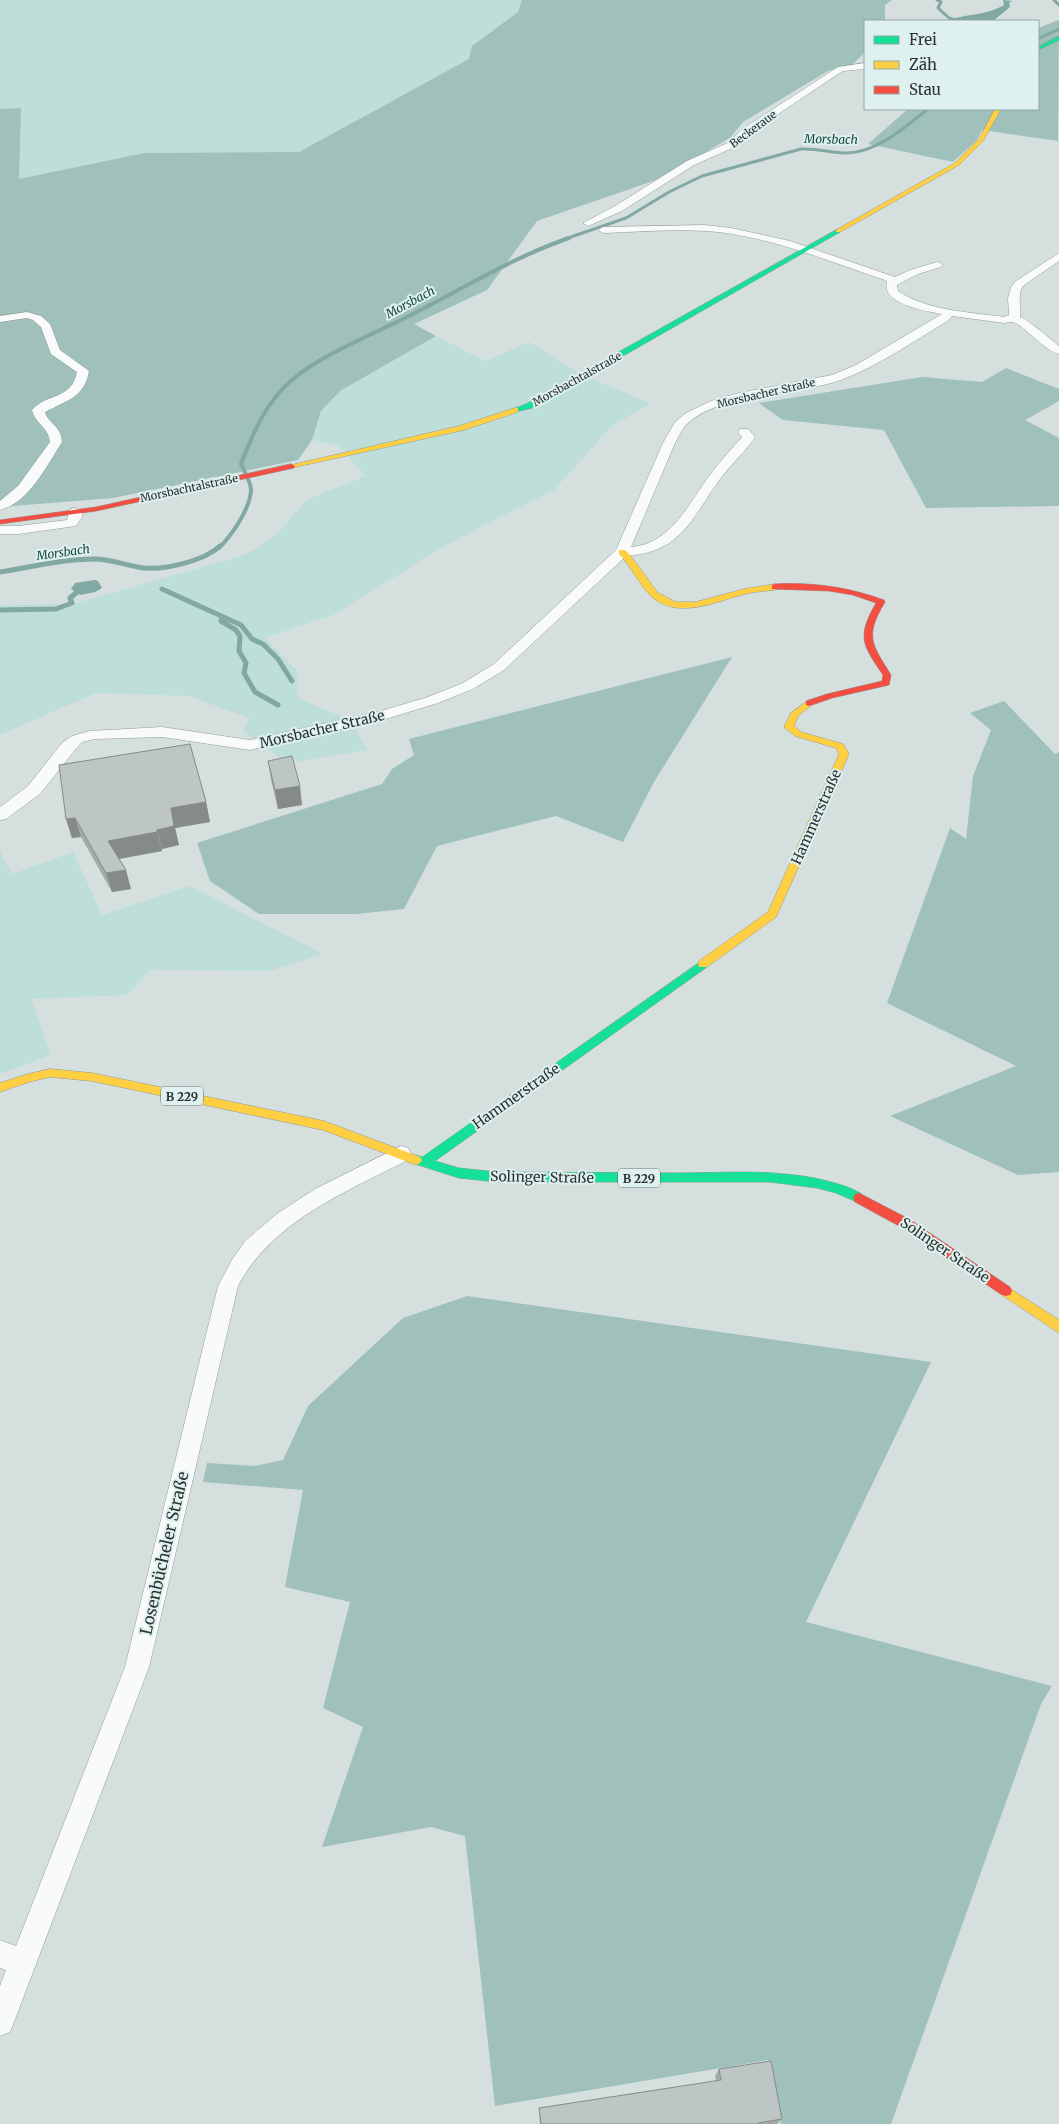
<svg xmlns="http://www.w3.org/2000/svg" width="1059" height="2124" viewBox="0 0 1059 2124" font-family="Merriweather,serif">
<rect width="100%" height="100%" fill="#d5e0de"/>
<!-- green -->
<path fill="#bededa" d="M 0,0 L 522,0 L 518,12 L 472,46 L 469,59 L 299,152 L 144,153 L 19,179 L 21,108 L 0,109 Z
M 436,336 L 485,361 L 529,342 L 577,372 L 651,404 L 613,425 L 553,491 L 498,518 L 443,547 L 335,614 L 265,638 L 297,671 L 298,698 L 349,720 L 368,750 L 287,763 L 243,731 L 249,718 L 188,696 L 96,693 L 0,735 L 0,605 L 73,604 L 238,557 L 256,549 L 281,530 L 306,500 L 365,476 L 338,445 L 312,440 L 321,411 L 340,391 Z
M 0,851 L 12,874 L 73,852 L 102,915 L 190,886 L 323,954 L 270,971 L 150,970 L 127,995 L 31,999 L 51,1055 L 0,1074 Z"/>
<!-- forest -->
<path fill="#9fc0bb" d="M 522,0 L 892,0 L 885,5 L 885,21 L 865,21 L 865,52 L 853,64 L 828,71 L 743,122 L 730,138 L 659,179 L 537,221 L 487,290 L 414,324 L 436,336 L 340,391 L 321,411 L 312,440 L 298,460 L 113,498 L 0,507 L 0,109 L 21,108 L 19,179 L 144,153 L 299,152 L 469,59 L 472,46 L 518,12 Z
M 1059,20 L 1058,141 L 982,130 L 977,140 L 953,162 L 868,144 L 908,109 L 1038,109 L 1038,28 Z
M 1006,368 L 1059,389 L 1059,401 L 1025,420 L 1059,438 L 1059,506 L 926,508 L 884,430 L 783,420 L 759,403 L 922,377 L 982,382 Z
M 732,657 L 654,782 L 623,842 L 556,816 L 437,846 L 404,909 L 356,914 L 259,914 L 210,881 L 197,843 L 382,784 L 392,769 L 414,755 L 409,739 Z
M 1004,701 L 1055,754 L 1059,752 L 1059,1172 L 1018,1175 L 890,1116 L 1016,1066 L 887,1003 L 950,828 L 966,839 L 973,776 L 991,730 L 970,713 Z
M 467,1296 L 931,1362 L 806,1622 L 1052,1686 L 1041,1704 L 891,2124 L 781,2124 L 768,2060 L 495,2106 L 465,1836 L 431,1827 L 322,1847 L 363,1727 L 323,1708 L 350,1602 L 285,1587 L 303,1490 L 203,1482 L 207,1463 L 255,1466 L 283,1460 L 308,1406 L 403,1318 Z"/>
<!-- water -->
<path fill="#81a8a2" d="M 1003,0 L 1012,1 L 1009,3 L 1010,7 L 993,21 L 955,20 L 955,18 C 972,14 989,14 1004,5 Z
M 95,580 L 98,581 L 102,588 L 95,592 L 80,595 L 71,589 L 75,583 Z"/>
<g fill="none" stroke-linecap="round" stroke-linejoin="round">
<!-- stream-far2 -->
<path stroke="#81a8a2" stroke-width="3" d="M 937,0 L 941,2 L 938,8 L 949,18 L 958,21
M 1054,0 L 1059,5
M 1038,39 L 1059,29
M 565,239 L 626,218 L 669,192 L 702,176 L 801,149 C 817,148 832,153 847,153 C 878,152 905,127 928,109"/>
<!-- stream-far1 -->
<path stroke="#81a8a2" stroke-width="4" d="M 219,548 C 232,535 250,509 251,490 C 251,482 244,471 241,464 C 253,433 266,402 292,380 C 319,356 371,335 405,318 C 459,291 511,258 569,238"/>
<!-- stream -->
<path stroke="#81a8a2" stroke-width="5" d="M 0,572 C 31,567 63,559 95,559 C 111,559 128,566 144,568 C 165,570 204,561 220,546
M 162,589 L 241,625 L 252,639 L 263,644 L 278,659 L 292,681
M 0,610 L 56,609 L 72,603 L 70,598 L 76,593
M 222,617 L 221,621 L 236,630 L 240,636 L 239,651 L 246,663 L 244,673 L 255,692 L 278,705"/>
<defs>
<path id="street" d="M 865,63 L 865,69 L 843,71 L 832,78 L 748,134 L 737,146 L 694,165 L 622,211 L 588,226 L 583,223 L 615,206 L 687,161 L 730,142 L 741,130 L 838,67 Z
M 705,225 L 731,228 L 790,241 L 895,277 L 910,270 L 937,262 L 941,263 L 942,265 L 941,267 L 918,274 L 897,285 L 898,291 C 928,311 969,312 1004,317 L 1009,315 L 1008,298 L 1011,287 L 1016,281 L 1059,253 L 1059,261 L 1024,285 C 1016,294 1022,306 1020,317 C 1029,320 1049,338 1059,346 L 1059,354 C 1044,351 1021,322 1012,322 C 1009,321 1007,323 1004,323 L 952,316 L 949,320 C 914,341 880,365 841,380 C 800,395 716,392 685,426 C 681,431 678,438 675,443 L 631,547 C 672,544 690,501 712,472 C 721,460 732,449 742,437 L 738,432 L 740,429 L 748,429 L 755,437 C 745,452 731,464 720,479 C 691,519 682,552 626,556 L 504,670 L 473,689 L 438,703 L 389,718 L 250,750 L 162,737 L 95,739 L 82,742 L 74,751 L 40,794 L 6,819 L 0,820 L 0,807 L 28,786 L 62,743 L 72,736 L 90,731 L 162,727 L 250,740 L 381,711 L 428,697 L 463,683 L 494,664 L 616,550 L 663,443 L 675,422 L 686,413 L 711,401 L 739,393 L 832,375 L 856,365 L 942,314 C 926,311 881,304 887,282 L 885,280 C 827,261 768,235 706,231 C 672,229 637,232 603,233 L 598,230 L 603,227 Z
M 27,312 L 41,316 L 50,324 L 60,350 L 89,371 C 85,397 66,401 45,412 C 48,424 61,425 62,442 C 47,465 29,503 0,510 L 0,501 L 18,486 L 50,442 C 49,427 35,424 32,410 C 47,393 72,400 77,372 L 51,354 L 41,327 L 33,320 L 27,318 L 0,322 L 0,316 Z
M 75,508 L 82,512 L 82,517 L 76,526 L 19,534 L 0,534 L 0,526 L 19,526 L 67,520 L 70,509 Z
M 401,1146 L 408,1148 L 411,1154 L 408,1160 C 346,1192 272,1221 238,1286 L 149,1667 L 14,2022 L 10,2032 L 0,2036 L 0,1986 L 6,1970 L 0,1968 L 0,1940 L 16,1946 L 125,1667 L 218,1286 L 232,1260 L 245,1241 L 278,1213 L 315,1189 Z"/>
<path id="fast" d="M 1059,36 L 1059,40 L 1038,50 L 1038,47 Z
M 838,229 L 841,231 L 840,232 L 532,408 L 515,412 L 511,410 L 526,404 Z
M 703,960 L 708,964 L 707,967 L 435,1161 L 459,1168 L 497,1172 C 557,1172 616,1173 676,1173 C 715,1173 755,1170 794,1175 C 808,1176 859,1186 865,1198 L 863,1202 L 859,1203 L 836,1193 L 817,1188 L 770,1182 L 497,1182 L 459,1178 L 412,1163 L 410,1160 L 412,1157 L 416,1155 L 422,1157 Z"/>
<path id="slow" d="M 995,109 L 1001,109 L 983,141 L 959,165 L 840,232 L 836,232 L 836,230 L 955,163 L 979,139 Z
M 515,408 L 518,408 L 518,412 L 464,430 L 291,468 L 287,466 L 459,426 Z
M 619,550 L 625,550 L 630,555 L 658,593 L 676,602 L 696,602 L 744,589 L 775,584 L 779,587 L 775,590 C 764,591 752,592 741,595 C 713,603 677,619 652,597 C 639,585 632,567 619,554 Z
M 809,700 L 814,703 L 798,716 L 794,726 L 801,732 L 843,744 L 849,754 L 776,917 L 707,967 L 699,967 L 698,964 L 699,961 L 768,912 L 839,754 L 836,748 L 795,736 L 784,727 L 791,713 Z
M 50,1069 L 92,1073 L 324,1121 L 420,1157 L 422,1160 L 420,1163 L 416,1165 L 323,1130 L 92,1081 L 50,1077 L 29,1082 L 0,1092 L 0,1083 L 28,1074 Z
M 1006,1286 L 1059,1320 L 1059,1333 L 1002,1295 L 1000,1291 L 1002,1287 Z"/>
<path id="jam" d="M 291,464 L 295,466 L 294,468 L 96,511 L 0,524 L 0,520 L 96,507 Z
M 775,584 C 813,582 848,587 884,600 L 885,602 C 864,637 872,644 891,675 L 889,685 L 832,698 L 809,706 L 806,705 L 806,701 L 827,694 L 882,681 L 883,675 C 863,645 856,638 876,603 L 853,595 L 829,591 L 772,589 L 772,585 Z
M 859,1193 L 909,1219 L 1010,1287 L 1012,1291 L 1010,1295 L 1006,1296 L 1002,1295 L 901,1227 L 855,1202 L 853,1198 L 855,1194 Z"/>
</defs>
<!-- street casing -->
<use href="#street" stroke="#939b9a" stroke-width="1"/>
<!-- fast casing -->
<use href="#fast" stroke="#939b9a" stroke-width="1"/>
<!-- slow casing -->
<use href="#slow" stroke="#939b9a" stroke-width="1"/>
<!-- jam casing -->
<use href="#jam" stroke="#939b9a" stroke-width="1"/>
<!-- street -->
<use href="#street" fill="#f9fafa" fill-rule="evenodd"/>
<!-- fast -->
<use href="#fast" fill="#16e098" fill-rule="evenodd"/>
<!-- slow -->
<use href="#slow" fill="#ffcf43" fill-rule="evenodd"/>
<!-- jam -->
<use href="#jam" fill="#f24e42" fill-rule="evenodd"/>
</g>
<!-- wall -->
<path fill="#a3aaa9" d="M 268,761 L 302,805 L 278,809 L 271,780 Z
M 206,802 L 210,822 L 175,828 L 179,845 L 162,849 L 162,851 L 119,859 L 131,889 L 112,892 L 81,837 L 72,838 L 66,819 Z
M 719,2069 L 782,2119 L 777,2124 L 540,2124 L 539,2108 L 716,2081 L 715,2076 Z"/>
<!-- shaded-wall -->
<path fill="#848b89" d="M 300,786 L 302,805 L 278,809 L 275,790 Z
M 206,802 L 210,822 L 175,828 L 179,845 L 162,849 L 157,830 L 171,808 Z
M 75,818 L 81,837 L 72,838 L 66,819 Z
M 157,832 L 162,851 L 113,860 L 108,841 Z
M 126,870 L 131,889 L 112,892 L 106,873 Z"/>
<!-- building -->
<path fill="#bdc6c4" stroke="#848b89" d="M 190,744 L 206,802 L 171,808 L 174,826 L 157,830 L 157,832 L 108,841 L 126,870 L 106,873 L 75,818 L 66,819 L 59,765 Z
M 292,756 L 300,786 L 275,790 L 268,761 Z
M 771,2061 L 782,2119 L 758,2123 L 758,2124 L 541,2124 L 539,2108 L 721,2080 L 719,2069 Z"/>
<g text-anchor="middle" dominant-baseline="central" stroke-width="4" stroke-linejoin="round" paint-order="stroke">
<!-- far-street labels -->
<g font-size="11" fill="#2b3231" stroke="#def1ef">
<text transform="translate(753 129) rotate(-36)">Beckeraue</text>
<text transform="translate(577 379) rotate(-29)">Morsbachtalstraße</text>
<text transform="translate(766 393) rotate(-13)">Morsbacher Straße</text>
<text transform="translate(189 488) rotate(-12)">Morsbachtalstraße</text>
</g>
<!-- far-water labels -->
<g font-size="12" font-style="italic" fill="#184742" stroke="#def1ef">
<text transform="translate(831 139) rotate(1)">Morsbach</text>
<text transform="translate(410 302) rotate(-28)">Morsbach</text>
<text transform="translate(63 552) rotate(-8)">Morsbach</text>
</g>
<!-- shield labels -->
<g fill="#def1ef" stroke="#616b6a" stroke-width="1">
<rect x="161" y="1086.5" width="42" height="19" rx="4"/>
<rect x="618" y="1168.5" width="42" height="19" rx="4"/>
</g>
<g font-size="12" font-weight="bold" fill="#2b3231">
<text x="182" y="1096">B 229</text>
<text x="639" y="1178">B 229</text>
</g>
<!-- street labels -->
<g font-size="14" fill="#2b3231" stroke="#def1ef">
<text transform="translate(322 729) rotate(-13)">Morsbacher Straße</text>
<text transform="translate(816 817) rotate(-66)">Hammerstraße</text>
<text transform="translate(516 1096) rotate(-35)">Hammerstraße</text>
<text transform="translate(542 1177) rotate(1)">Solinger Straße</text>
<text transform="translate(945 1250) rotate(34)">Solinger Straße</text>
</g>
<!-- near-street labels -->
<g font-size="16" fill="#2b3231" stroke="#def1ef">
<text transform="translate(164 1553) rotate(-77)">Losenbücheler Straße</text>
</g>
</g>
<!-- legend -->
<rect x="864" y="20" width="175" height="90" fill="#def1ef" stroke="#96a5a3"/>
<rect x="874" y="36" width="25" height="8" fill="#16e098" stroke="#96a5a3"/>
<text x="909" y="45" font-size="15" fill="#2b3231">Frei</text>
<rect x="874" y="61" width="25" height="8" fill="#ffcf43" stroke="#96a5a3"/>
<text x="909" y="70" font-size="15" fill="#2b3231">Zäh</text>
<rect x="874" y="86" width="25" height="8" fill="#f24e42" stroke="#96a5a3"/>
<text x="909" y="95" font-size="15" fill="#2b3231">Stau</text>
</svg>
